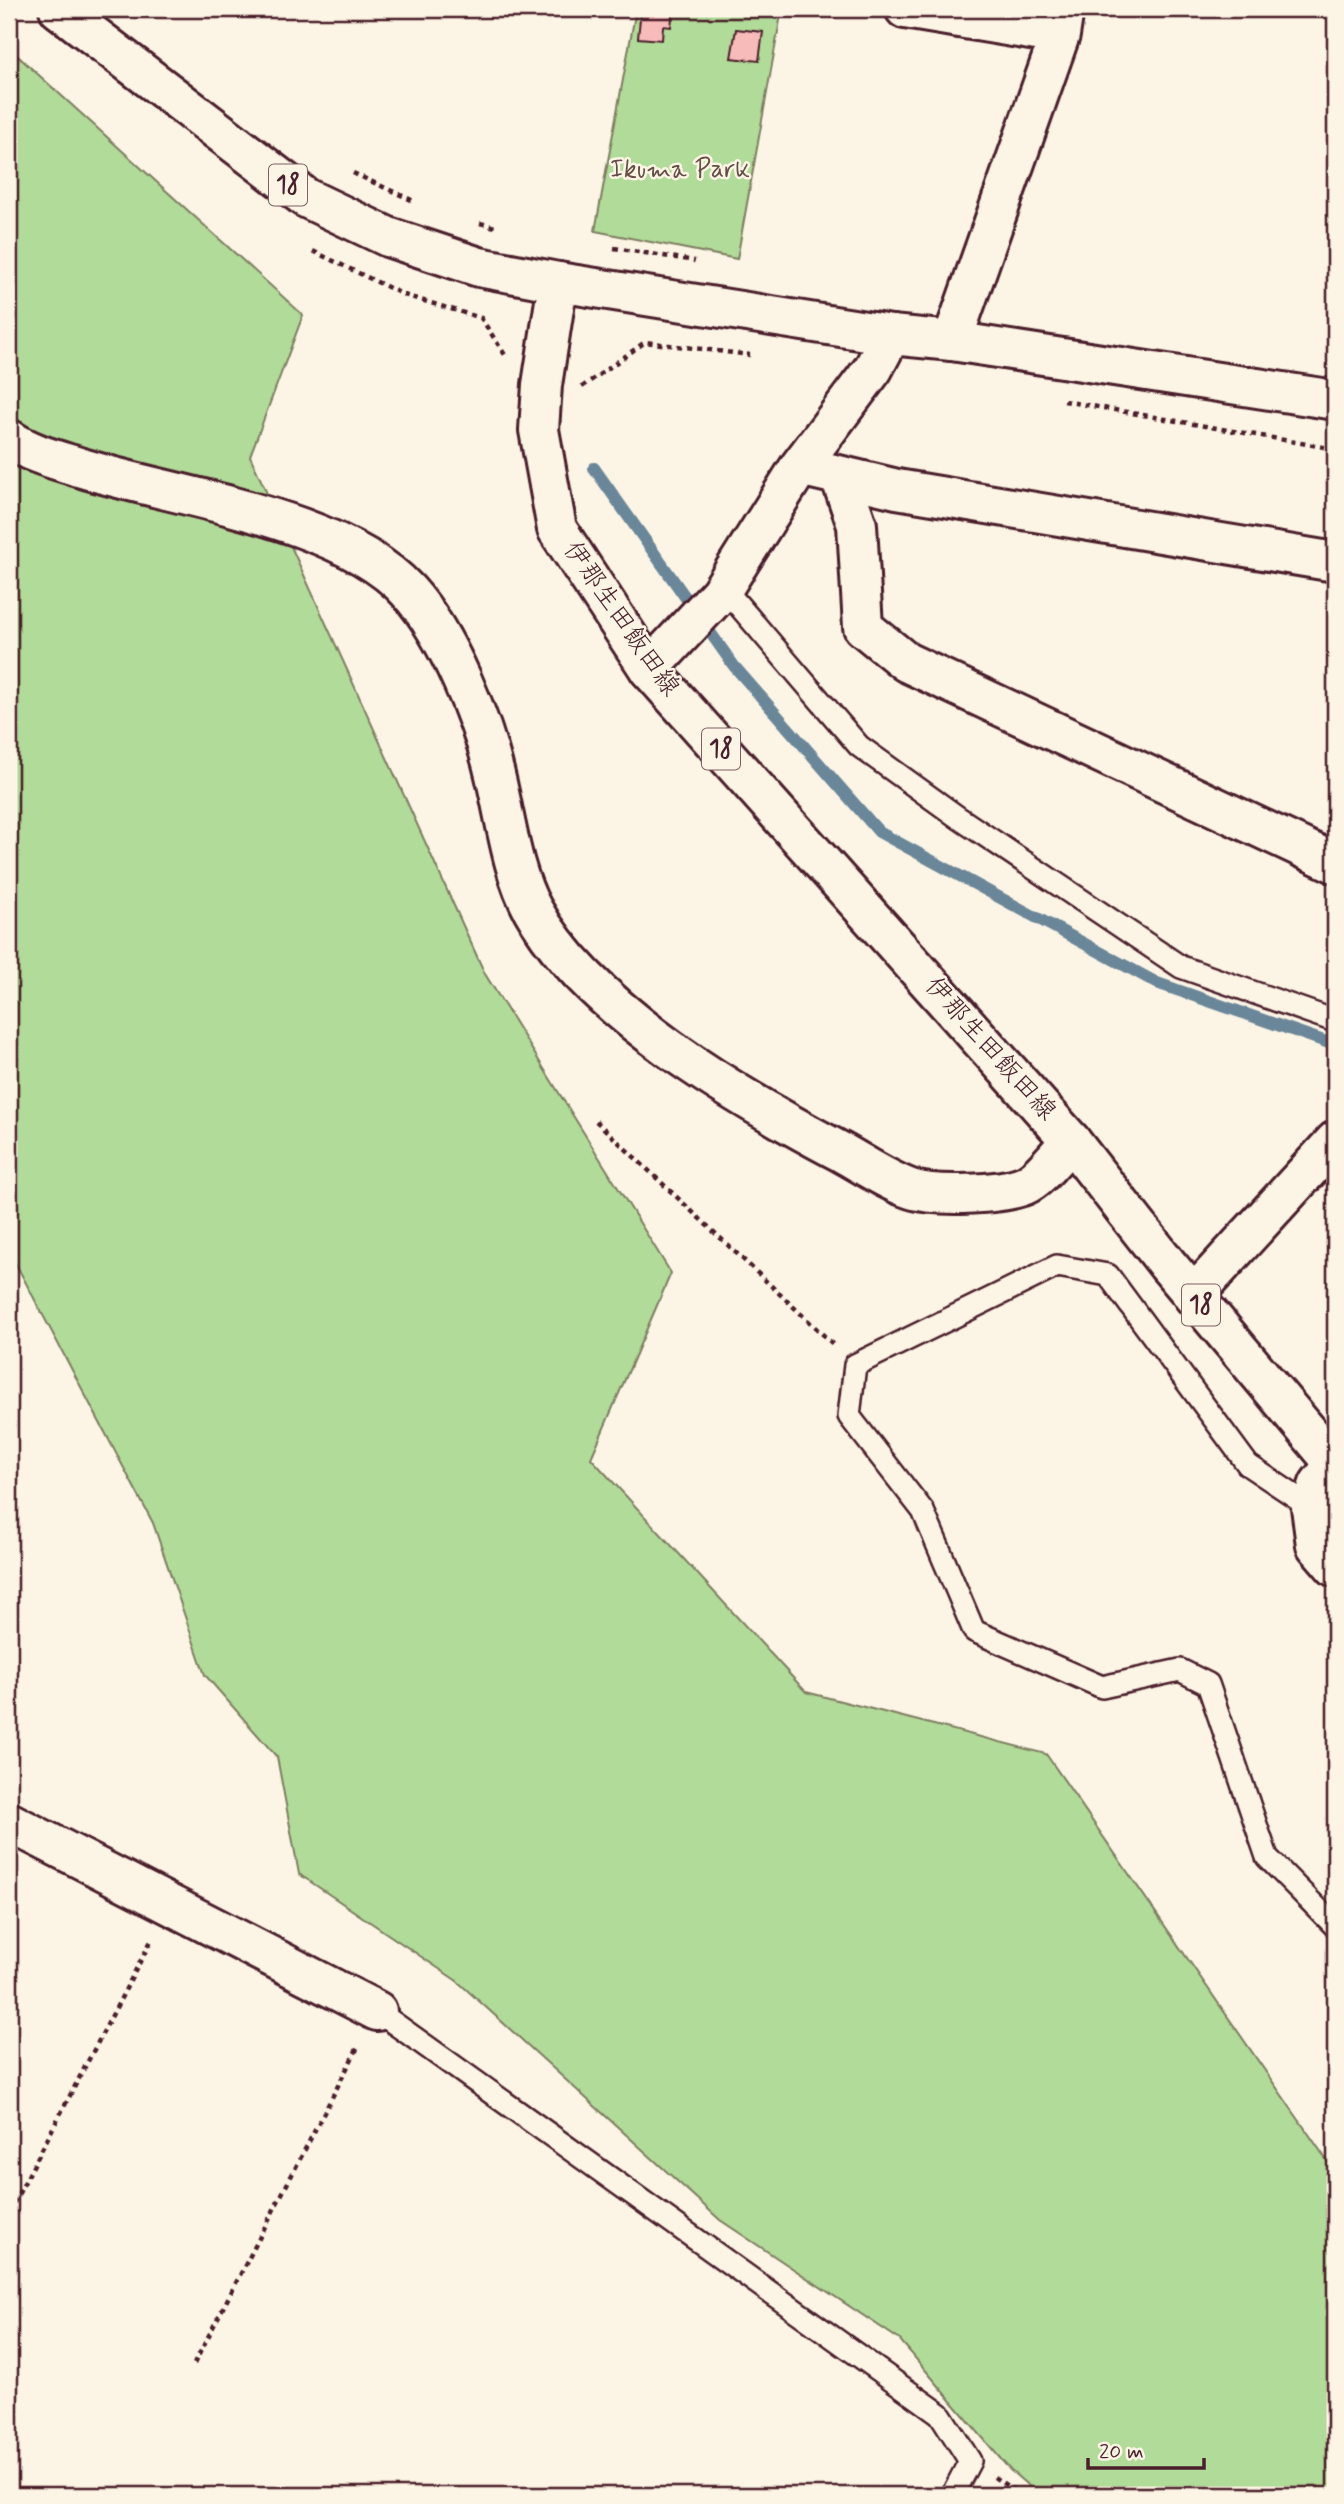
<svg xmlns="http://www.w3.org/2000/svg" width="1344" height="2504" viewBox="0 0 1344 2504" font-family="Mynerve,'Klee One',sans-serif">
<rect width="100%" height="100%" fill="#fcf5e5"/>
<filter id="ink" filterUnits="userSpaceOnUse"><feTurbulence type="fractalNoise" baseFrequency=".0143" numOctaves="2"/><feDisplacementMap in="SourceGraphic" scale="14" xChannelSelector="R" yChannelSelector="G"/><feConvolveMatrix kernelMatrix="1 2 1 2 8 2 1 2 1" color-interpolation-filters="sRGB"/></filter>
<g filter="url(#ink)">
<!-- green -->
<path fill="#b1db98" stroke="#7e7d62" stroke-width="2" d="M 636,9 L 782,9 L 737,259 L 595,231 Z
M 9,48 L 303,315 L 250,456 L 485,974 L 671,1273 L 591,1458 L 806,1692 L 1046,1754 L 1335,2172 L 1335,2495 L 1039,2495 L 1010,2470 L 900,2340 L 720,2220 L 457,1981 L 299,1874 L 277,1757 L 205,1675 L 153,1523 L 9,1251 Z"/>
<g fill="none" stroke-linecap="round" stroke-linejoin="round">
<!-- stream -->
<path stroke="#6b8699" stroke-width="12" d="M 594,468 L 734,666 L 879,832 L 1157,983 L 1335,1045"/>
</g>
<!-- building -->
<path fill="#f7bbb9" stroke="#4a1f2b" stroke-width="2" d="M 641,9 L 673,9 L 671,27 L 663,26 L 662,40 L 638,38 Z
M 736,29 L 763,32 L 759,61 L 731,58 Z"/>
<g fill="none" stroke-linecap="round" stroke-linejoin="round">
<defs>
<path id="service" d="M 723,587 L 859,746 L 959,818 L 1181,967 L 1335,1021
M 1311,1507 L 1248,1465 L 1108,1275 L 1057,1266 L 855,1365 L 849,1416 L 923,1511 L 974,1631 L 1102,1687 L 1180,1670 L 1208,1684 L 1267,1857 L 1335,1926
M 377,2011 L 940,2414 L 970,2461 L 952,2495"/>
<path id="minor" d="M 905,9 L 1060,35
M 952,341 L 1060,35 L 1064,9
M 800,466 L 897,489 L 1335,562
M 840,476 L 857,525 L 863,627 L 906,662 L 1335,863
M 649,669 L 720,593 L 800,466 L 873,369 L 891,335
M 1193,1296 L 1335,1141
M 1335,1464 L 1319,1484 L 1311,1507 L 1316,1545 L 1335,1567
M 9,1822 L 377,2011"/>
<path id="tertiary" d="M 558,282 L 891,335 L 952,341 L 1335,400
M 9,439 C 31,454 57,460 82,468 C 176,497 342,518 408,591 C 448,635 483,722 496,779 C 506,821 512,872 533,910 C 590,1012 739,1098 841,1152 C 863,1164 887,1181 911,1189 C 935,1197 1001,1195 1025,1185 C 1041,1178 1058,1153 1071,1141"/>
<path id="primary" d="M 59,9 L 306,198 L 388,237 L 479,267 L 558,282 L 542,385 L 539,430 L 557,529 L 649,669 L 1071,1141 L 1167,1264 L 1335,1464"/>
</defs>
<!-- service casing -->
<use href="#service" stroke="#4a1f2b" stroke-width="26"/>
<!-- minor casing -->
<use href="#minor" stroke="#4a1f2b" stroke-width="44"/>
<!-- tertiary casing -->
<use href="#tertiary" stroke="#4a1f2b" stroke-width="44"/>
<!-- primary casing -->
<use href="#primary" stroke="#4a1f2b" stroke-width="44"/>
<!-- path -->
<path stroke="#4a1f2b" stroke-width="4.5" stroke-dasharray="5 5" stroke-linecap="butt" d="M 353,173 L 416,202
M 480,223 L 499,228
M 614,248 L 695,261
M 313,251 L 404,295 L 481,318 L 507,358
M 582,387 L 645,342 L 750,355
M 1064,401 L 1335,449
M 596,1121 L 834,1345
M 9,2212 L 152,1939
M 194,2364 L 359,2045
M 994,2477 L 1021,2495"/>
<!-- service -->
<use href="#service" stroke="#fcf5e5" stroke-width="21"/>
<!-- minor -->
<use href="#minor" stroke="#fcf5e5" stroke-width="38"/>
<!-- tertiary -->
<use href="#tertiary" stroke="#fcf5e5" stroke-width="38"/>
<!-- primary -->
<use href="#primary" stroke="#fcf5e5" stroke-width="38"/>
</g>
</g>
<g text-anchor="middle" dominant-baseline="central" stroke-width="5" stroke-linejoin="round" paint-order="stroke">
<!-- shield labels -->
<g fill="#fcf5e5" stroke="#7f5f63" stroke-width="2">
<rect x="269" y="164.5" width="38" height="41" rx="5"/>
<rect x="702" y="728.5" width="38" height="41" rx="5"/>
<rect x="1182" y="1284.5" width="38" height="41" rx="5"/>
</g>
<g font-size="24" font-weight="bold" fill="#4a1f2b">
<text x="288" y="185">18</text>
<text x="721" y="749">18</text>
<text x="1201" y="1305">18</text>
</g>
<!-- park labels -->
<g font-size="26" fill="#644e46" stroke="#fcf5e5">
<text x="680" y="170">Ikuma Park</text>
</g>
<!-- street labels -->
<g font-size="26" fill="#4a1f2b" stroke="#fcf5e5">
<text transform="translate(621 619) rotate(55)">伊那生田飯田線</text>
<text transform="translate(990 1049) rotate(48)">伊那生田飯田線</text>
</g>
</g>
<!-- margin -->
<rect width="1344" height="2504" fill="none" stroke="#fcf5e5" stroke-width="35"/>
<rect x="18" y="18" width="1309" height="2469" fill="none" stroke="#4a1f2b" stroke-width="2.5" filter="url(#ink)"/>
<!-- scale -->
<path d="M1088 2458v10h116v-10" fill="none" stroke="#4a1f2b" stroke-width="3.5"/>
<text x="1099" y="2458" font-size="21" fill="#4a1f2b" stroke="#fcf5e5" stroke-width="5" paint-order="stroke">20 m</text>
</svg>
